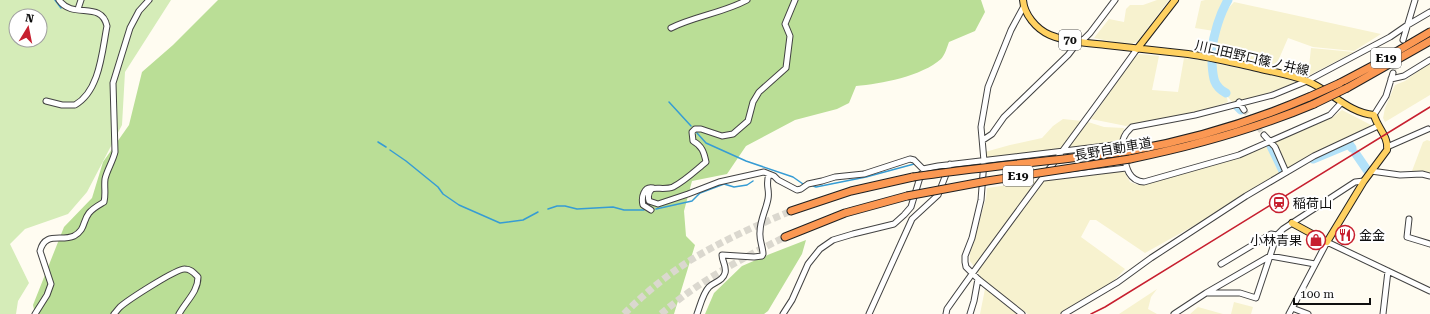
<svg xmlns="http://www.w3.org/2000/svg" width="1430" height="314" viewBox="0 0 1430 314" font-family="'Roboto Serif','Noto Sans JP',serif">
<rect width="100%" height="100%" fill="#fffcf1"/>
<!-- farmland -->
<path fill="#f7f2cf" d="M 1157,0 L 1169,0 L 1137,42 L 1129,45 L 1094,38 L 1109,19 L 1124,22 L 1126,9 L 1130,5 L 1143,5 Z
M 1205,0 L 1225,0 L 1214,31 L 1195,28 L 1201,1 Z
M 1234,2 L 1381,34 L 1354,51 L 1313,47 L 1288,38 L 1275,68 L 1215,55 L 1217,36 L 1225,12 Z
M 1311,48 L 1354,52 L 1308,76 Z
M 1139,54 L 1159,56 L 1152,90 L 1178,92 L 1184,58 L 1209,61 L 1211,78 L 1215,87 L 1227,98 L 1228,102 L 1196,113 L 1126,126 L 1091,119 L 1134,58 Z
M 1430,62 L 1430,95 L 1385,122 L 1383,118 L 1385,108 L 1395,85 L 1405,81 Z
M 1213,63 L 1277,76 L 1297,82 L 1254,98 L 1236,102 L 1232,102 L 1214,80 Z
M 1342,110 L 1371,125 L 1370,127 L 1145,253 L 1096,220 L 1090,220 L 1081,237 L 1125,269 L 1110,285 L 1064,310 L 1063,314 L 1028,314 L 983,280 L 970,261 L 970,253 L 986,198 L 987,188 L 1123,169 L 1130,182 L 1138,185 L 1218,164 L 1246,154 L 1333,117 Z
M 1063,119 L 1082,121 L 1060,151 L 987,159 L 985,152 L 1010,145 L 1042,138 L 1053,126 Z
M 1088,122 L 1104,127 L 1124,128 L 1120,141 L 1116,143 L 1070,149 L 1068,147 Z
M 1427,140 L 1430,141 L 1430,175 L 1412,171 L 1423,142 Z
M 985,289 L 1019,314 L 980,314 Z
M 1157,289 L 1151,297 L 1148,309 L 1157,314 L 1119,314 Z
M 1234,302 L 1253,307 L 1251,314 L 1231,314 Z
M 1198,307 L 1223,314 L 1190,314 Z"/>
<!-- green -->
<path fill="#d5ecb8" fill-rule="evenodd" d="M 0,0 L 171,0 L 125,72 L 122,125 L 87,192 L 68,214 L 25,229 L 10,244 L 29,283 L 18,301 L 16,314 L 0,314 ZM 16,16 L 40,16 L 40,40 L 16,40 Z"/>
<!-- forest -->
<path fill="#bade96" d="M 218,0 L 981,0 L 985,12 L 975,31 L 949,42 C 947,47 945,55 941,59 C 922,76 881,84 856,86 L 849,103 L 837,109 L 795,120 L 746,146 L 727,174 L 692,181 L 684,211 L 686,236 L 695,245 L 674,314 L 35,314 L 33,305 L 64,227 L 92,198 L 103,162 L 129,125 L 142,72 L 173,45 Z
M 806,240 L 802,254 L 768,311 L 764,314 L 705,314 L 714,293 L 742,266 L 770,254 Z"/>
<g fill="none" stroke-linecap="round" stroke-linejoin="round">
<!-- stream -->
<path stroke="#369cd4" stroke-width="1.5" d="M 55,0 L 61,8
M 669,102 L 691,126
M 697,133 L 706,143 L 746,161 L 793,177 L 803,184
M 378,142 L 386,147
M 390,150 L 406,161 L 438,187 L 443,194 L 459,205 L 500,223 L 523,220 L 538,212
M 813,186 L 816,187 L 866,177 L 914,164
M 548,209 L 557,206 L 565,206 L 577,209 L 613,207 L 624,210 L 644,210
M 656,209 L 692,201 L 700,193 L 724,184 L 734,187 L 747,185 L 753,181"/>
<!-- river -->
<path stroke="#b3e2f9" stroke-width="9" d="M 1211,53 C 1214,34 1218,17 1228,0
M 1212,63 C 1213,77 1213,86 1226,93
M 1237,106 L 1241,110
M 1271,146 L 1283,171
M 1356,154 L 1367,170
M 1313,159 L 1349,144 L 1352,148"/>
<!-- minor-tunnel -->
<path stroke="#dbd8cf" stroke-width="5" stroke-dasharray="5 2.5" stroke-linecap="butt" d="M 1393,73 L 1397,58
M 1244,110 L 1264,135"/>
<!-- highway-tunnel -->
<path stroke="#dbd8cf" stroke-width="7" stroke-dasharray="7 3.5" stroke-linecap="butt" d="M 624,314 C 641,297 660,281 680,267 C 714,244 753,227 791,211
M 661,314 C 698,282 742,258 785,237"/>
<defs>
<path id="minor" d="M 795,0 L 785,24 L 790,36 L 786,68 L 759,92 L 753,102 L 748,121 L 733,134 L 722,136 L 701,129 L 695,129 L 692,132 L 693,141 C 702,146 704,152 706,162 C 696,170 685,181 673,187 C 666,190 655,187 652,189 C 648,192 648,197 649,201 L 658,204 L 688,194 L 719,182 L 764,172 L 774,176 L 778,180 L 797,190 L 801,189 L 808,184 L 822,181 L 835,177 L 864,174 L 910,159 L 914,160 L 923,169 L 938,166 L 1122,144
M 78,9 L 81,0
M 671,28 C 695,16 723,13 747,0
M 1403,40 L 1415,0
M 1391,79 L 1404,76 L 1430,60
M 46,101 L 62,105 L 75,105 C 100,91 102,51 107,26 C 101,0 73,20 59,0
M 1239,102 L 1244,110
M 1342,102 L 1330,115 L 1239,155 L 1144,182 C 1129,181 1126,168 1124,155 C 1123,149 1121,143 1124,137 C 1126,132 1129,130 1132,127 L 1195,115 L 1273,95 L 1307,81 L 1390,37 L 1406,26 L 1430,12
M 1374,115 L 1386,96 L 1393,73
M 1264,135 L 1275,147 L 1286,172
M 983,140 L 992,134 L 1004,117 L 1068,55 L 1078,42 L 1084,39 L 1090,33 L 1115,0
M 1387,147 L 1428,129
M 1371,171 L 1400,175 L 1422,174 L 1430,176
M 1044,178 L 1126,168
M 651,210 L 643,205 C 641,197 644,186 653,188
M 1409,219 L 1407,237 L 1430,244
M 1221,264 L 1271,234 L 1277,235
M 1206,293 L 1240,293 L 1256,298 L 1277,235 L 1283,229 L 1355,182 L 1364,181
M 1292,308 L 1308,314
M 35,314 L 47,295 L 51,284 L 40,251 C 45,231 61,242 74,236 C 86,229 82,222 89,213 C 93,208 99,205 104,202 C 106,194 104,187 105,179 C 107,170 113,161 115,152 L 113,83 L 130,28 L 139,11 L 149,0
M 114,314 C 116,312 118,309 120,307 C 128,300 177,268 185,269 C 191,269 194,273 198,277 C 198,292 186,301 179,314
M 697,314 C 700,306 703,293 709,287 C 714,282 723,281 725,273 C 727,267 722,261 722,255 L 754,257 L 762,256 L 763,254 C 763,247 759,240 760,232 C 760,220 766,210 768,199 C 770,189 765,186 769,174
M 783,314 L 792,300 L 808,264 L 820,249 L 833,240 L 853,234 L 894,224 L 904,215 L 911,207 L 921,174
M 869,314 L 912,219 L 938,195 L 950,164
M 946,314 L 947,309 C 1009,221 1075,136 1137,49
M 970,314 L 974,301 L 978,279
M 1022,314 L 978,279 L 966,267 L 965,262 L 965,256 L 972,238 L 981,200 L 984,161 L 981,127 L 988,87 L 1011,30 L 1024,6
M 1064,314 L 1118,282 L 1151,258 L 1246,196 L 1314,156 L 1378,126
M 1174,314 L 1206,293 L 1270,256 L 1315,264
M 1289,314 L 1327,242 L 1430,291
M 1383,314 L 1388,271"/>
<path id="major" d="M 1023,0 C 1024,14 1036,29 1050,35 C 1067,42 1088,43 1106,45 C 1134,48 1161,51 1188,54 C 1211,57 1234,63 1257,68 C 1274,72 1291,75 1307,81 C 1330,90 1348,113 1374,115 C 1377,127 1389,137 1387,150 L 1364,181 L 1327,242 L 1292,223
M 1137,49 L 1175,0"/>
<path id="highway" d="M 1340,83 L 1374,65 L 1430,32
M 1347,88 L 1430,41
M 1129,151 C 1191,140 1251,122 1309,97
M 1130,159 C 1194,146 1255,129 1314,104
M 791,211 L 851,191 L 913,177
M 785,237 L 845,213 L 907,196"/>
</defs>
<!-- minor casing -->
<use href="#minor" stroke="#424242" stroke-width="7"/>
<!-- major casing -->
<use href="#major" stroke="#202020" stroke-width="8"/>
<!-- highway casing -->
<use href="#highway" stroke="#202020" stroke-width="9"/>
<!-- minor -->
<use href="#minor" stroke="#fff" stroke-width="5"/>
<!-- major -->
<use href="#major" stroke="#ffd161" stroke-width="6"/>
<!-- highway -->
<use href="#highway" stroke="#fb9853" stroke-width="7"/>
<!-- rail -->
<path stroke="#c71f2f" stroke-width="1.5" d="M 1091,314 L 1105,307 L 1430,107"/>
<defs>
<path id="highway-bridge" d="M 1309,97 L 1340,83
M 1314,104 L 1347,88
M 913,177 C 984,166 1057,161 1129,151
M 907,196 L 987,181 L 1130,159"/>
</defs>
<!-- highway-bridge casing -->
<use href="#highway-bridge" stroke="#202020" stroke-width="9" stroke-linecap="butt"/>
<!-- highway-bridge -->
<use href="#highway-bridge" stroke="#fb9853" stroke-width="7"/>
</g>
<!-- icons -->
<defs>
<symbol id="station-ring" viewBox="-11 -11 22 22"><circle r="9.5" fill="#fff" stroke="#c71f2f" stroke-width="1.5"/><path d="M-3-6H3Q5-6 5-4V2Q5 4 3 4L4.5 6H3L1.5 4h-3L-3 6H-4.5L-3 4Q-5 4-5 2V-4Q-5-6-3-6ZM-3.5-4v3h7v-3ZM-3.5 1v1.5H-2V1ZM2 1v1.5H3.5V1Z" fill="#c71f2f"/></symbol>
<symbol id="restaurant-ring" viewBox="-11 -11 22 22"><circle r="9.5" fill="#fff" stroke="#c71f2f" stroke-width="1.5"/><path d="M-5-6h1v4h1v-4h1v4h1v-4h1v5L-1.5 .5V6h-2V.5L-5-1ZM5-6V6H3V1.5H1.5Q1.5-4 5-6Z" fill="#c71f2f"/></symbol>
<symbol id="shop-ring" viewBox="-11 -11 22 22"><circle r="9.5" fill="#fff" stroke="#c71f2f" stroke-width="1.5"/><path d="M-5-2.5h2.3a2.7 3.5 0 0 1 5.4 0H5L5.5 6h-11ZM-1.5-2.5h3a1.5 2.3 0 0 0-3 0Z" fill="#c71f2f"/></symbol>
</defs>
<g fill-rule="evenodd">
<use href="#station-ring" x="1268" y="192" width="22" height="22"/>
<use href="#restaurant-ring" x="1334" y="224" width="22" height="22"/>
<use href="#shop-ring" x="1305" y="229" width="22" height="22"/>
</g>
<g text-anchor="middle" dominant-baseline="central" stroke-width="4" stroke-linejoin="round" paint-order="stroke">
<!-- shield labels -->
<g fill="#fff" stroke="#575757" stroke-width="1">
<rect x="1059" y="30" width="22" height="20" rx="3"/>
<rect x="1371" y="48" width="30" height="20" rx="3"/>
<rect x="1003" y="166" width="30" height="20" rx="3"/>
</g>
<g font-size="12" font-weight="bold" fill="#0f0f0f">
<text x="1070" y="40">70</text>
<text x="1386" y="58">E19</text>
<text x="1018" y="176">E19</text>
</g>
<!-- street labels -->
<g font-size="13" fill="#0f0f0f" stroke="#fff">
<text transform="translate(1252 58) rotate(13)">川口田野口篠ノ井線</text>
<text transform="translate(1113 149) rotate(-10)">長野自動車道</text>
</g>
<!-- poi labels -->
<g font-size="13" fill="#0f0f0f" stroke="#fff" text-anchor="start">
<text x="1293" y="203">稲荷山</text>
<text x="1359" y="235">金金</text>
<text x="1302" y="240" text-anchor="end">小林青果</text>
</g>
</g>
<!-- north arrow -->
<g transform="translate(28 28) rotate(10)"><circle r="19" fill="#ffffff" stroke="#9f9f9f"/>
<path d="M0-3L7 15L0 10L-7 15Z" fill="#c71f2f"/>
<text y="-6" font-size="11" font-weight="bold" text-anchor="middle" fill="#0f0f0f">N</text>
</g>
<!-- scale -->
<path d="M1294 298v6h76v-6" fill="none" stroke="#0f0f0f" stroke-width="2"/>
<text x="1300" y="298" font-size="12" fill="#0f0f0f" stroke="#ffffff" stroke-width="3" paint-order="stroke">100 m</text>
</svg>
